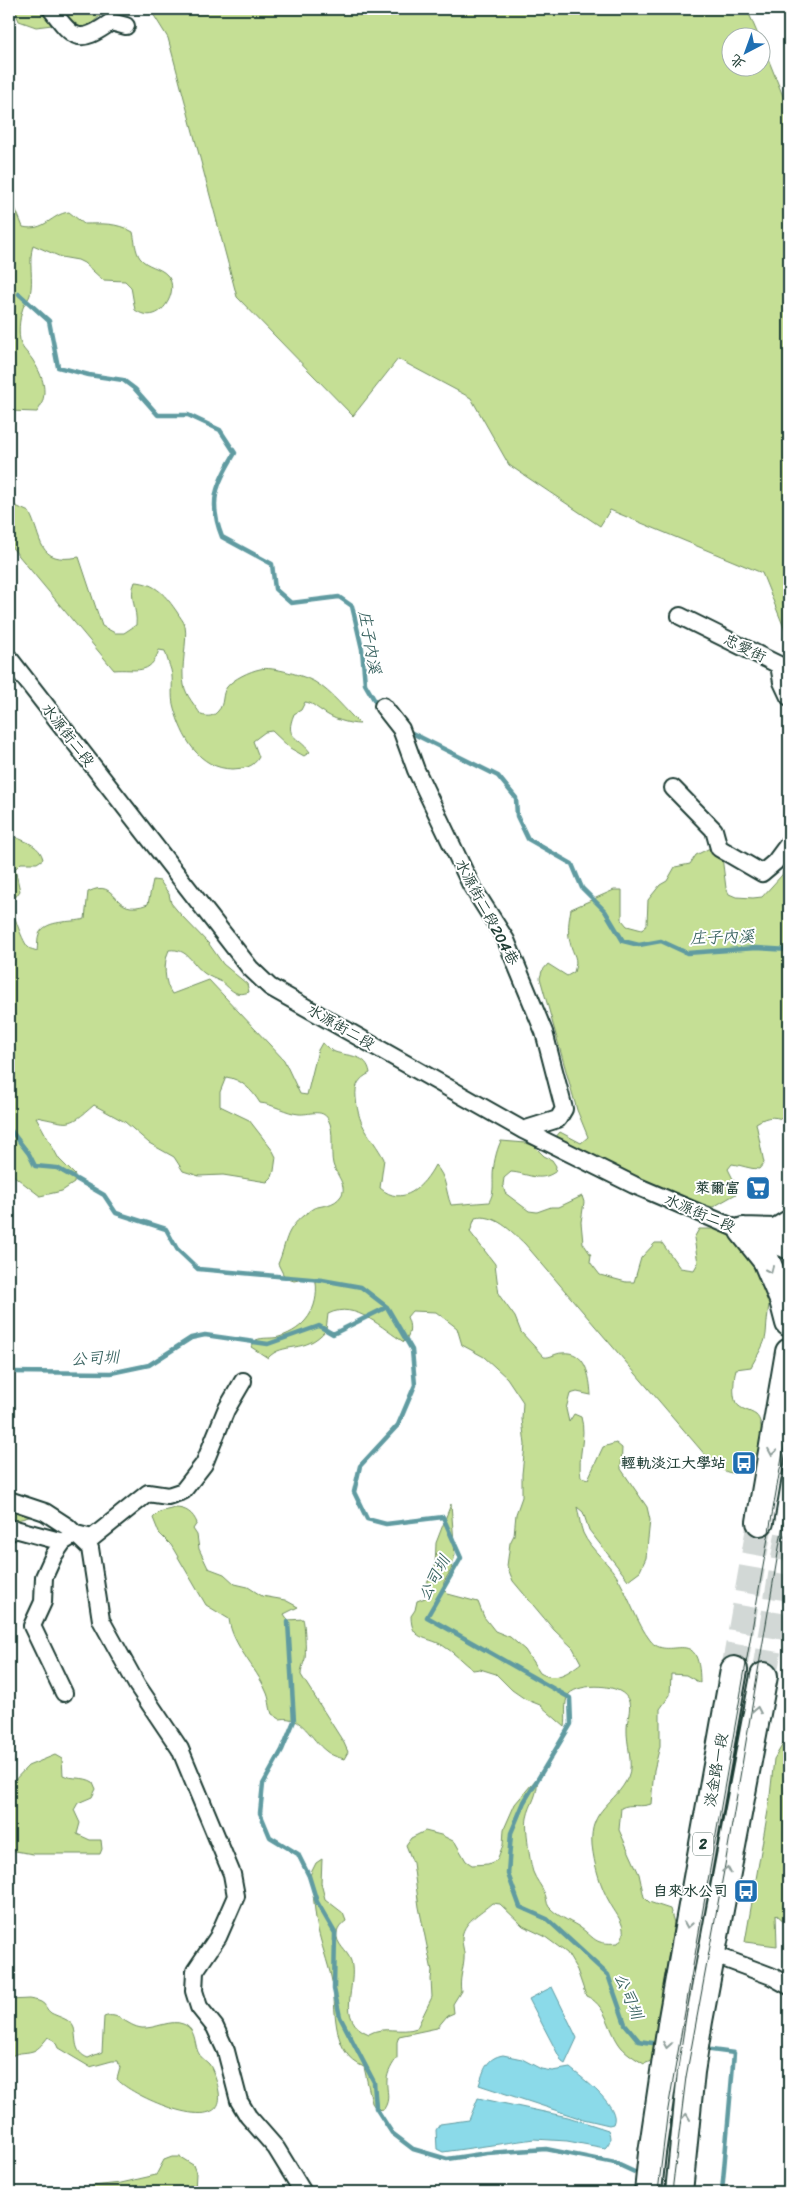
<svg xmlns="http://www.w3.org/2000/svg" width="798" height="2201" viewBox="0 0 798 2201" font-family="Sriracha,'LXGW WenKai TC',sans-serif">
<rect width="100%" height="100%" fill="#fff"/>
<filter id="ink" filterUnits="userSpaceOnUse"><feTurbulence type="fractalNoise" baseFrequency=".02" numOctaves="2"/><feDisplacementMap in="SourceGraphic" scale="10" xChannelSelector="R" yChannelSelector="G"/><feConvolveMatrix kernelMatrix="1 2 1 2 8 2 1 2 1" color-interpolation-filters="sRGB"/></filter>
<g filter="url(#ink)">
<!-- green -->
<path fill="#c5df95" stroke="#728e64" d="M 16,9 L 108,9 L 92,23 L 66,34 L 52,25 L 36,27 L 19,21 L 16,14 Z
M 150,9 L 747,9 L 759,37 L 730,38 L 730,68 L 760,68 L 761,41 L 789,111 L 789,640 L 762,573 L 610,510 L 600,526 L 509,465 L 471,398 L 398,359 L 353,416 L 237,297 L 168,38 Z
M 9,193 L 23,227 C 45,232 51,214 69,212 L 84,224 C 102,224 116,222 133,232 C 135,240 135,251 140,258 C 147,267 160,267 167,275 C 178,286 168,310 154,314 C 147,316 141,314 135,310 L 131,287 L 125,281 L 103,280 L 84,263 L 78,260 L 61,257 L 33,245 C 28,263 34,278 30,295 C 29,299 25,302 24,305 C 20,315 18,329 20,340 C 21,348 27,352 32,359 C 43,376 50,394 37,412 L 9,411 Z
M 9,503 L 29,512 C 43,538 36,565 79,557 L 102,626 L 115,633 L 124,633 L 136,625 C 138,609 128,597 135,582 C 156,583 166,596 177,612 C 179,616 184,621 185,626 C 188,641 180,668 184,685 C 186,696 195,705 201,715 C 208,717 213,717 218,711 C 225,704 221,694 227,687 C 233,679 250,671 260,669 C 272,666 305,676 315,682 C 333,693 345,710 360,724 C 349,724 332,719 322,711 C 315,707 313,703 305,702 L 301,710 L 294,714 C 284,739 297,735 310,752 L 304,756 L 290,748 L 272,731 L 265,732 L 253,741 L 259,757 C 253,768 244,768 233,769 C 198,769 182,736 174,708 C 170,696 174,681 171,670 C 169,664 167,658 165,651 L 159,650 C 150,677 136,668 114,670 L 9,544 Z
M 9,820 L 15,837 C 27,842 40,846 43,859 L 37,863 L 21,863 L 15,869 L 20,891 L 11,903 C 12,911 23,944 29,948 C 30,949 35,950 37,951 C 38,946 37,938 39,934 C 46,919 72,923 85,919 L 88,892 C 120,876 110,919 148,904 L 153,880 L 160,881 L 169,894 L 171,903 L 181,915 L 209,944 L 223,964 L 247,984 L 249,992 C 235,997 232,990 222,982 C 216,979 209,977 204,973 C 191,963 188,948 169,950 C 163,963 164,983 172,994 L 209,980 L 284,1060 L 300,1094 L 307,1095 L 318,1050 L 322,1043 C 326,1046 330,1050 335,1052 C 350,1057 367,1054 370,1073 C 358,1079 355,1085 356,1098 C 359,1130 370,1133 384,1159 L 380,1188 C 403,1208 424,1186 435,1165 C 447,1177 445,1190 451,1205 L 489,1202 C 494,1193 493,1187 493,1177 C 493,1166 496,1151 501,1141 L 526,1143 L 534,1146 L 544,1156 L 552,1160 L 556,1166 L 555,1172 C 539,1183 527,1173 511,1172 L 504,1178 L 503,1185 L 505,1193 L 529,1211 L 537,1212 L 551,1207 L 559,1207 L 582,1196 L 584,1202 L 581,1222 L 583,1243 L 591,1255 L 590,1262 L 600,1275 L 626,1282 L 634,1282 L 641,1258 L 655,1243 L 662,1243 L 680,1268 L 694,1270 L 698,1263 L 694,1238 L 699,1229 L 729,1229 L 772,1286 C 769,1302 767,1318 766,1334 C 765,1345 756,1357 751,1367 L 736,1369 C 734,1377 732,1395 736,1403 C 741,1410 749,1410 756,1415 C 765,1423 761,1446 756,1455 C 754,1460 745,1469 740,1471 C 730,1477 720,1468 712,1463 L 525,1244 C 511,1231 495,1213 475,1218 L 470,1232 L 495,1264 L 499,1295 L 515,1317 L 521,1332 L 544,1357 C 551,1358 555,1353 562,1353 C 586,1350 590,1377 591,1395 L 577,1392 L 570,1394 L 566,1409 L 569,1422 L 574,1414 L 581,1417 C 587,1437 577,1456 581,1477 L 588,1479 L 603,1447 L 616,1443 L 622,1448 L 621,1469 L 647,1507 L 650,1520 L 646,1558 L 640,1571 L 628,1580 L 589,1530 L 583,1512 L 577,1507 C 579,1515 580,1525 583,1533 C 591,1551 611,1564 620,1582 C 630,1600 637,1623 650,1640 C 668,1664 700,1622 700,1683 L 686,1675 L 671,1674 L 670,1695 L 660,1709 L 660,1746 L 654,1770 L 651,1804 C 640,1808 631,1803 621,1808 L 619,1830 L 639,1874 L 644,1897 L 649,1902 L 670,1909 L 674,1923 L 651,2061 L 644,2064 C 636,2059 624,2052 619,2044 C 608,2028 606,2004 586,1996 L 577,1970 L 567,1953 L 544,1936 L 523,1926 L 500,1904 L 492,1903 C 481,1913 462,1922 462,1939 C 462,1946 465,1952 464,1959 C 463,1970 459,1980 461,1991 L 453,2004 L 454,2013 L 447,2016 L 437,2028 L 399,2036 L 397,2042 L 397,2058 C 393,2063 387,2073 387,2080 C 386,2092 391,2098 384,2109 L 377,2110 L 372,2103 L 364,2067 C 332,2054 336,2013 333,1986 C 330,1968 323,1951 319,1934 C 314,1915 315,1896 309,1877 L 316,1863 L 322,1859 L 321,1883 L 325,1899 L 343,1913 L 346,1921 C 342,1924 338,1928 337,1933 C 335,1944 348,1951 351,1961 C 358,1986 334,2020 369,2034 C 384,2025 401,2034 417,2028 L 432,1997 L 431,1979 L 432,1971 L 419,1907 L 413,1863 L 406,1845 L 411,1838 L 425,1831 L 441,1835 L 455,1842 L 466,1861 L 472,1865 L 488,1864 L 497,1860 L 503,1845 L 504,1829 L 515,1804 L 537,1778 C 539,1795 530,1803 527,1818 C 525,1828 530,1863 533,1872 C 536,1880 541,1885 544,1892 C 547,1897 546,1903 549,1907 C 557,1916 568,1920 578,1926 C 596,1938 593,1945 618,1943 C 622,1938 624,1936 623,1929 C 622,1920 614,1911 610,1903 C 600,1886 594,1864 592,1845 C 589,1808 616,1804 628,1777 C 634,1764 626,1743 627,1728 C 627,1721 631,1709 629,1702 C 624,1682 579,1683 569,1694 C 563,1702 567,1718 565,1727 L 540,1705 L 525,1699 L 512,1690 L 496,1674 L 480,1669 L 473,1670 C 462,1662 454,1652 442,1645 C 426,1636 411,1641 411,1616 L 415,1610 L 417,1601 L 425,1598 L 427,1583 L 435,1568 L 436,1543 L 451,1504 L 455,1555 L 451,1570 L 444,1582 L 443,1589 L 448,1594 L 478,1602 L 484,1617 L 495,1631 L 510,1637 L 525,1650 L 540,1673 C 555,1682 568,1673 581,1663 L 573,1648 L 554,1630 L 513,1581 L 507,1566 L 510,1543 L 514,1535 L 516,1514 L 522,1497 L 522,1474 L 525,1445 L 522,1419 L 523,1402 L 507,1378 L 484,1357 L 462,1345 L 457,1328 L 436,1312 L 412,1311 L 407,1317 C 411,1326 411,1334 404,1342 C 382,1329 356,1300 328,1314 L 326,1330 C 305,1355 283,1341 268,1358 L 251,1347 L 256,1340 C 263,1337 271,1339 279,1337 C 305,1329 319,1309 316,1282 L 309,1278 L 294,1281 L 285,1278 L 278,1264 C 287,1243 284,1231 304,1215 C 307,1213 310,1210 314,1208 C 323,1205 334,1206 341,1196 C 348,1186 336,1175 333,1164 C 330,1152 335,1131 328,1119 C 322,1108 308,1115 299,1114 C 286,1113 273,1104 260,1103 C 252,1090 241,1079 226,1077 L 220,1092 L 220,1106 L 249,1120 L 273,1151 L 276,1157 L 274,1171 L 272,1177 L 267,1182 L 223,1175 L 199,1176 L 183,1171 L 174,1157 L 149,1143 L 125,1122 L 94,1105 C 67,1129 70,1123 36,1117 L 59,1159 L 75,1175 L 74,1183 L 62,1191 L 40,1196 L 9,1172 Z
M 712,847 L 722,857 L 726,888 L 729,894 L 736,897 L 753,898 L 762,897 L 782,875 L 789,850 L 789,1122 C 776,1116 769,1115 756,1123 L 764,1163 L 759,1169 C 749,1169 742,1165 732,1164 L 728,1169 L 737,1187 L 736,1194 L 713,1207 L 705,1205 L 689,1208 L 555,1138 L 560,1132 L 581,1143 L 588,1137 L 577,1110 L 540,978 L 542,971 L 548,964 L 567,976 L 574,972 C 579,957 573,956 570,942 C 567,931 569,920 571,909 L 614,890 L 622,890 L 622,920 L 627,926 L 642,930 L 647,924 L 648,900 L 660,885 L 667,881 L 675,867 L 690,864 L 696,855 Z
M 9,1502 L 33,1516 L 9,1522 Z
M 175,1508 C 186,1508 193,1513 197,1523 L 193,1529 L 197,1535 L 199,1549 L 208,1568 L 224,1574 L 235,1584 L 248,1587 L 262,1596 L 285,1600 L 298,1607 L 284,1614 L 288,1620 L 303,1619 C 305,1624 306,1654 305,1659 C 303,1665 301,1669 301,1675 L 344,1743 L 348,1752 L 344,1759 C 338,1757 332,1756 326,1751 C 310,1739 303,1715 280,1719 L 272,1714 C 269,1706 270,1699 266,1691 C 256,1667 232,1645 229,1619 L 206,1605 L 171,1545 L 159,1533 L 153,1518 L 159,1512 Z
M 789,1734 L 789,1926 L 776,1914 L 777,1946 L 745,1942 L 769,1805 L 774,1759 Z
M 55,1755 L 62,1759 L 63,1775 C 73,1780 83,1776 93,1782 L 96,1789 L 92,1797 L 78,1803 L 74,1810 L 80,1823 L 77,1834 L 90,1840 L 101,1840 L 102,1849 L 100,1854 L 33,1854 L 9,1850 L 9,1786 L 28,1766 Z
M 29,1999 C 33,2000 37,2000 41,2002 C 46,2004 46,2010 51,2013 C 58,2017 71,2019 74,2028 C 77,2040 73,2052 88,2058 L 102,2052 L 104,2017 C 119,2011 126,2026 142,2028 C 155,2029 171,2019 183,2024 C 196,2029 194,2042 198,2052 C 200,2057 205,2060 209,2064 C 213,2069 218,2085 219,2092 C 227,2140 129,2095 117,2079 L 120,2068 L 118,2061 L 112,2061 L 90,2067 L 58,2048 L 55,2041 L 48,2037 C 44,2042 39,2049 33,2051 C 23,2054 17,2051 9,2058 L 9,2000 Z
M 172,2157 L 180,2157 L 193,2165 L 196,2173 L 195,2192 L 86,2192 L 92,2186 L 121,2183 L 156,2175 L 164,2160 Z"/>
<!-- water -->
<path fill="#8bdae9" stroke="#609ba1" d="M 552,1987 L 577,2038 L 565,2064 L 562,2062 L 529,1999 Z
M 503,2055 L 522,2059 L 541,2069 L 552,2071 L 570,2068 C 582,2078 622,2107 613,2124 L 609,2125 L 579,2118 L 479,2085 C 484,2070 486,2058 503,2055 Z
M 478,2098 L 568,2117 L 608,2130 C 611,2138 611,2142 605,2148 L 567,2141 L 534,2139 L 443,2152 L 437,2149 L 436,2130 L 440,2124 L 469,2120 Z"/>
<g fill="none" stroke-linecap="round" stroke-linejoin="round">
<!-- stream -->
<path stroke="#609ba1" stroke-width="4.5" d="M 19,294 L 49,321 L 58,367 L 89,375 L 123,380 L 135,389 L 158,415 L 188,415 L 220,430 L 235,453 C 216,484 208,502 222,537 L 272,564 L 275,589 L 291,603 L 339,597 L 352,606 L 362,649 L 365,684 L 379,708
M 406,730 L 498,776 L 516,798 L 517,816 L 528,839 L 572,864 L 582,888 L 605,911 L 623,941 L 639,945 L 661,941 L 687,953 L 756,948 L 789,950
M 9,1128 L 29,1154 L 35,1166 L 57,1168 L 104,1195 L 116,1213 L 166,1229 L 177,1249 L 198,1269 L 322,1280 L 361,1287 L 387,1307
M 9,1372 L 111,1373 L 149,1365 L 191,1338 L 205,1335 L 268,1344 L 319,1326 L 333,1334 L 387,1307 L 412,1350 L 415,1385 L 398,1425 L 360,1466 L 354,1492 L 367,1519 L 386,1524 L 443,1517 L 461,1558 L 427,1617 L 570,1698 L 571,1724 L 524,1802 L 511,1833 L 508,1874 L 520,1907 L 547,1919 L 608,1975 L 625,2024 L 639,2041 L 659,2044
M 288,1622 L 294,1721 L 282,1750 L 263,1784 L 260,1813 L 270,1837 L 298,1854 L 309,1876 L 317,1902 L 335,1933 L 334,1989 L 340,2017 L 374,2082 L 376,2108 L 392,2133 L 413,2149 L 447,2159 L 487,2153 L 546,2149 L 615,2163 L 641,2175
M 704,2049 L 734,2053 L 722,2192"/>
<!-- primary-tunnel -->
<path stroke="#d2d8d6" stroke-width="26" stroke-dasharray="26 13" stroke-linecap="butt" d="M 734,1670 L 760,1522
M 764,1676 L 789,1529"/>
<defs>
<path id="minor" d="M 51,9 C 73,38 78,46 111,22 L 126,26
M 680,616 L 779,665 L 782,682 L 789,697
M 9,658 L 250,968 L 270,987 L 523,1130 L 634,1185 L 789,1251
M 383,706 L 401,729 L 416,770 L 471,885 L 506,940 L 544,1032 L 564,1109 L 558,1119 L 523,1130
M 673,788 L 714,830 L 719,848 L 762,873 L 775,862 L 789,843
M 9,1500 L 45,1512 L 68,1527 L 90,1548 L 101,1620 L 137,1685 L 180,1749 L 232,1874 L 236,1896 L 218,1937 L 195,1971 L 194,1991 L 199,2007 L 215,2027 L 226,2051 L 239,2101 L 248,2116 L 276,2148 L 303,2192
M 9,1533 L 15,1529 L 63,1542
M 64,1693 L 32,1626 L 43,1602 L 44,1577 L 54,1555 L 63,1542 L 76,1534 L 92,1538 L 148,1493 L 168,1496 L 183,1491 L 204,1464 L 226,1410 L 243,1381
M 712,1954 L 771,1976 L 789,1986"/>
<path id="primary" d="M 743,1231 L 766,1260 L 783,1300 L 789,1323
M 743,1231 L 776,1232 L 789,1224
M 760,1522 L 789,1352
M 648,2192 L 652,2153 L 672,2018 L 734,1670
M 679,2192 L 691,2072 L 699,2021 L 764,1676"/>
</defs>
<!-- minor casing -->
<use href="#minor" stroke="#1f3d34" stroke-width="20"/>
<!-- primary casing -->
<use href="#primary" stroke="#1f3d34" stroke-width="30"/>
<!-- minor -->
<use href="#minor" stroke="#fff" stroke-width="16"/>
<!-- primary -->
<use href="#primary" stroke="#fff" stroke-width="26"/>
<!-- tram -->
<path stroke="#1f3d34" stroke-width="1" d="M 658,2192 L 668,2109 L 789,1418
M 672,2192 L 686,2077 L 725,1865 L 789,1489"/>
</g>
<!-- one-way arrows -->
<defs><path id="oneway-chevron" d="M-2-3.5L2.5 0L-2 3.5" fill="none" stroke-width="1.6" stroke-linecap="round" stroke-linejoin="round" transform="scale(1.25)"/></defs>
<g stroke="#8f9e9a">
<use href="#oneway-chevron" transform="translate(770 1270) rotate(66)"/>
<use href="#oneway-chevron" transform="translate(772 1452) rotate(100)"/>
<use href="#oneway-chevron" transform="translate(757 1710) rotate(-79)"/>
<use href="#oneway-chevron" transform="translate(727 1870) rotate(-79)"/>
<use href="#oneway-chevron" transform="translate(688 1925) rotate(100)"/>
<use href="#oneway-chevron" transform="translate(667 2045) rotate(99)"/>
<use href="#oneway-chevron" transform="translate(686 2117) rotate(-84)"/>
</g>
</g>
<!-- icons -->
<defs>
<symbol id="supermarket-square" viewBox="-11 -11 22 22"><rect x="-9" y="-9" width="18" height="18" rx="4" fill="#1f6fb2" stroke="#fff"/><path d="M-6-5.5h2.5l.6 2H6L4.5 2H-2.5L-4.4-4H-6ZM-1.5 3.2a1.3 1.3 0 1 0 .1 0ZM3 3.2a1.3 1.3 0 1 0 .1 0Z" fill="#fff"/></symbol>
<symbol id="bus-square" viewBox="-11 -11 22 22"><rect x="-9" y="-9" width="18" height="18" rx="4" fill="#1f6fb2" stroke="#fff"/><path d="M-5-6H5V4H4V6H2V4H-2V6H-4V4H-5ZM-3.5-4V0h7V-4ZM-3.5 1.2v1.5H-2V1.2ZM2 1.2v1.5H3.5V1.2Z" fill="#fff"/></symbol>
</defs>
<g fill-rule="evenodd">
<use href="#supermarket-square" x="744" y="1174" width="28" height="28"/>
<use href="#bus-square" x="730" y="1449" width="28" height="28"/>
<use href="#bus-square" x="732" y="1877" width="28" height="28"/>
</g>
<g text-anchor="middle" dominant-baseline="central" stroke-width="4" stroke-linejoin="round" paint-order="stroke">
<!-- shield labels -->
<rect fill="#fff" stroke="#627771" stroke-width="1" x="693" y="1832.5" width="20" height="23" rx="4"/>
<g font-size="14" font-weight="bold" fill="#1f3d34">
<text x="703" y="1844">2</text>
</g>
<!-- street labels -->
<g font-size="15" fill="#1f3d34" stroke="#fff">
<text transform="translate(745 648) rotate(26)">忠愛街</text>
<text transform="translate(68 735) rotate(52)">水源街二段</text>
<text transform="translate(487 912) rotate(62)">水源街二段204巷</text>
<text transform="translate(341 1027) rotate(30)">水源街二段</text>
<text transform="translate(700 1213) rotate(23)">水源街二段</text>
<text transform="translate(716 1770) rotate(-80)">淡金路一段</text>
</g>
<!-- poi labels -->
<g font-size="15" font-weight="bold" fill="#1f3d34" stroke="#fff" text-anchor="end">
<text x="740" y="1188">萊爾富</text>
<text x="726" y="1463">輕軌淡江大學站</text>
<text x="728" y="1891">自來水公司</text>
</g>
<!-- water labels -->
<g font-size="16" font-style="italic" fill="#3a6461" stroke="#fff">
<text transform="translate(370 642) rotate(80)">庄子內溪</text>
<text transform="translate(722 937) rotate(-2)">庄子內溪</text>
<text transform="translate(95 1358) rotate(-3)">公司圳</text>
<text transform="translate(434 1578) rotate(-62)">公司圳</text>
<text transform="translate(629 1996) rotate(67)">公司圳</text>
</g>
</g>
<!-- margin -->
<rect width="798" height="2201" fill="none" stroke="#fff" stroke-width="30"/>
<rect x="15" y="15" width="768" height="2171" fill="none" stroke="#1f3d34" stroke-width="2" filter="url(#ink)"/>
<!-- north arrow -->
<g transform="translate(746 52) rotate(221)"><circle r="24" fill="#ffffff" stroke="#a5b1ae"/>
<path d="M0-4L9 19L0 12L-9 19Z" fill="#1f6fb2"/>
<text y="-8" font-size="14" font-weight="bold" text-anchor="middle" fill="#1f3d34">北</text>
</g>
</svg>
